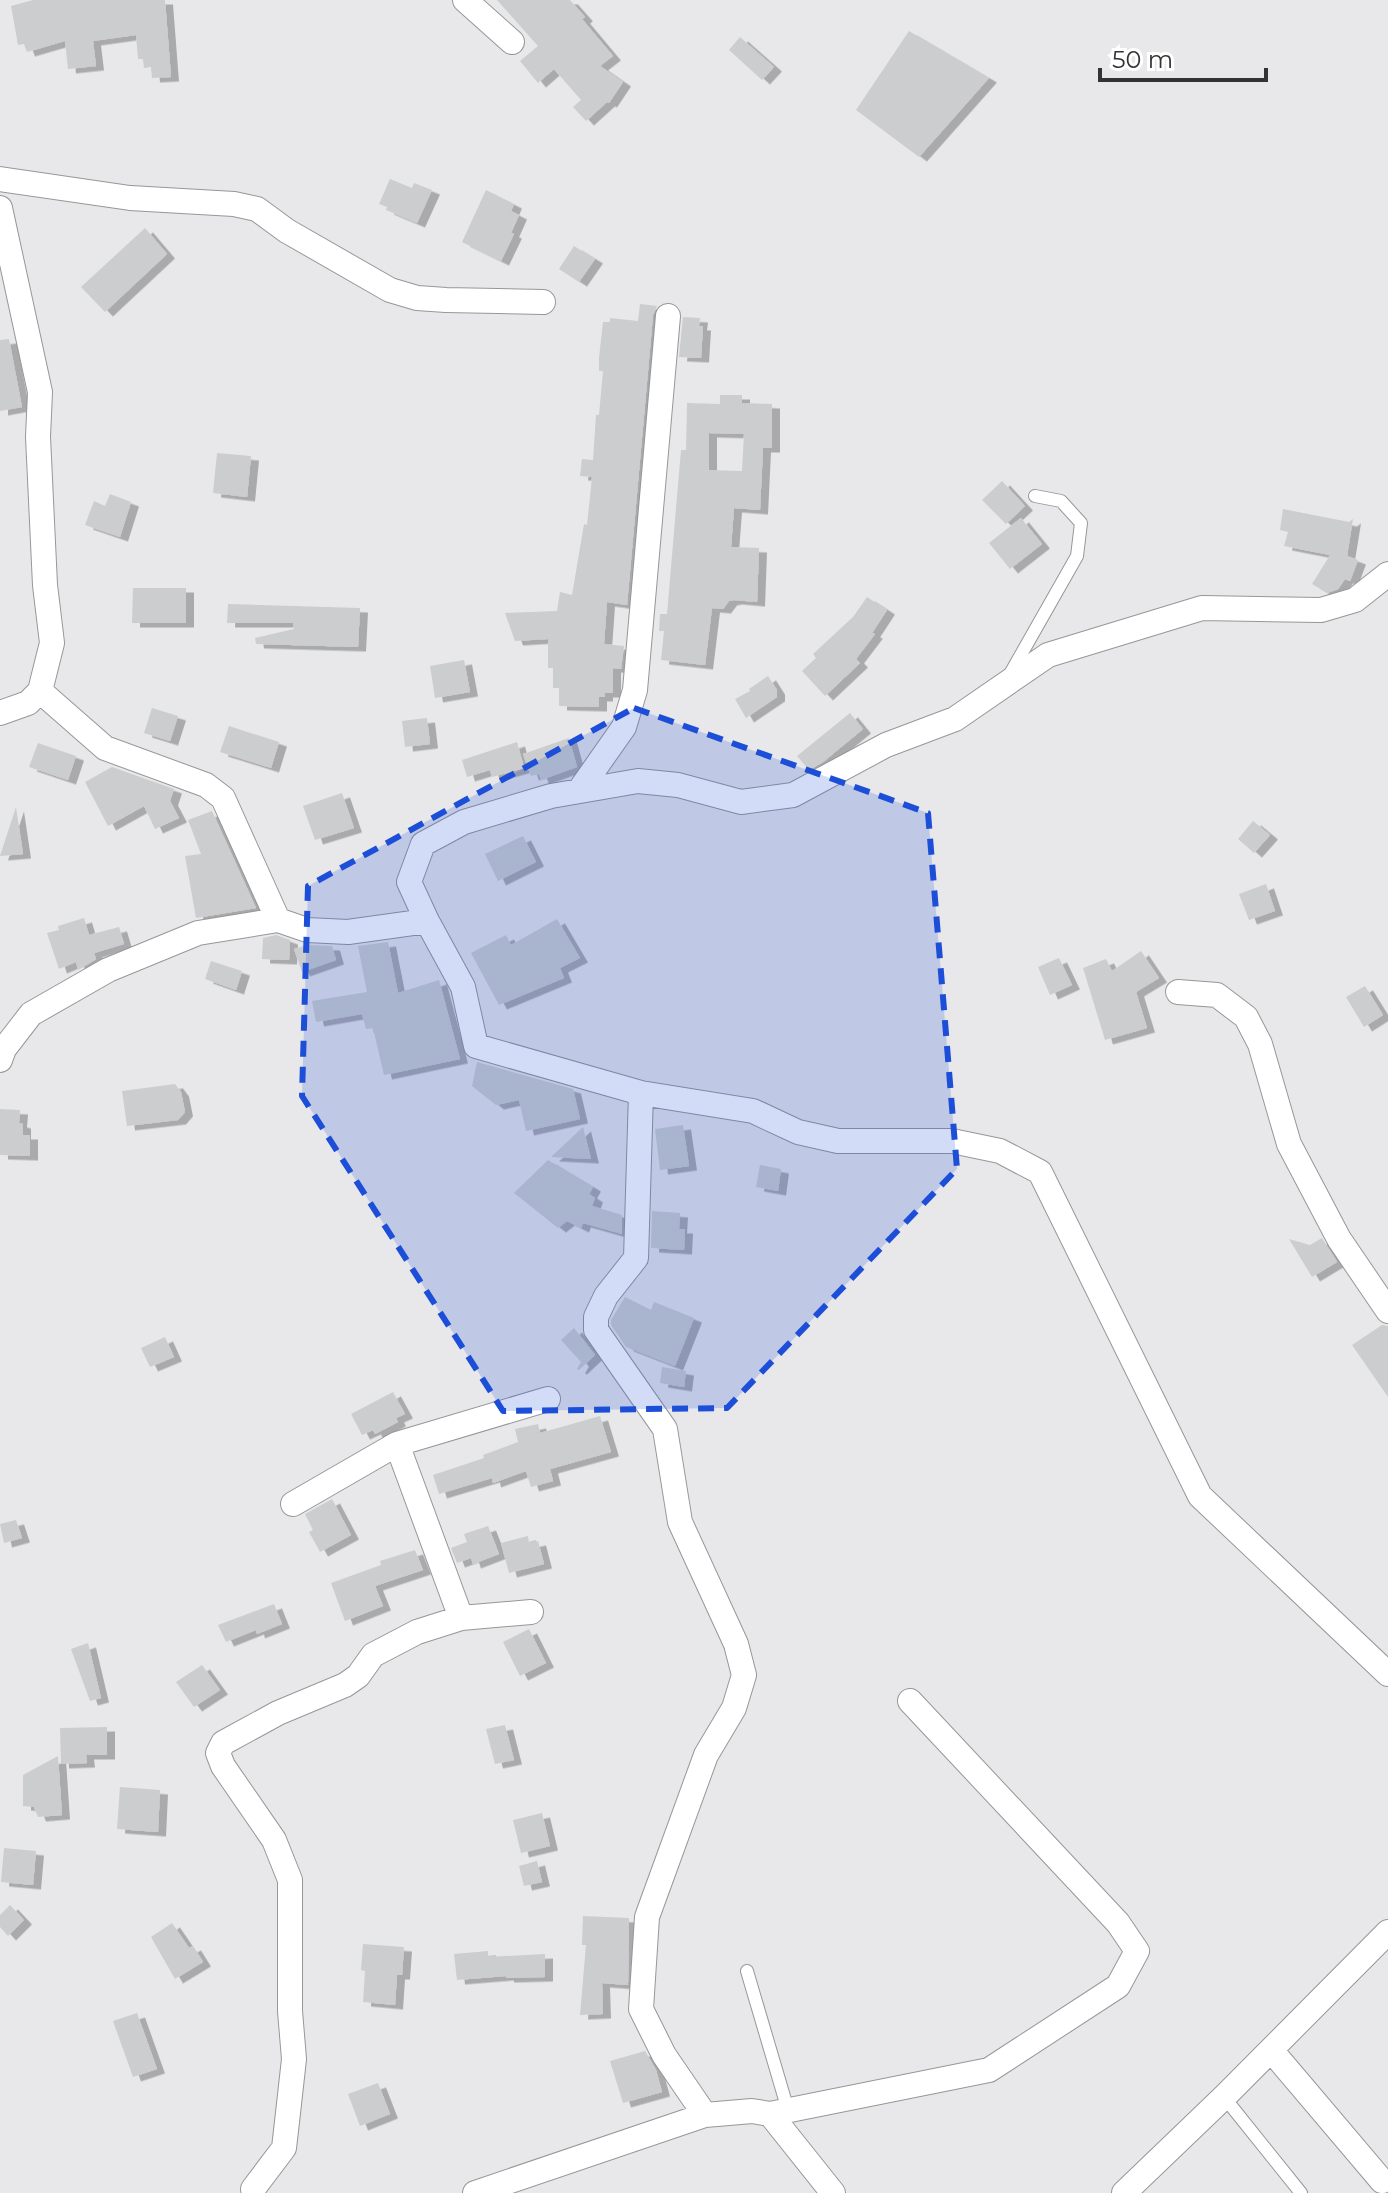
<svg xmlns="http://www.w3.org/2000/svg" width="1388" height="2193" viewBox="0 0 1388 2193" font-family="Montserrat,sans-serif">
<defs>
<filter id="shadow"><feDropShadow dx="8" dy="4.5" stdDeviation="0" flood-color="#0004"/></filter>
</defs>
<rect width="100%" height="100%" fill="#e8e8ea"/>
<!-- building -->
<path fill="#cccdce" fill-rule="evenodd" filter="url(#shadow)" d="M 33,0 L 165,0 L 171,77 L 152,78 L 151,67 L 144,68 L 143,59 L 138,59 L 136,35 L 93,41 L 96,66 L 68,69 L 65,41 L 27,52 L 24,44 L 18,45 L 11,6 Z
M 497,0 L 570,0 L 585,17 L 582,19 L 613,56 L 600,66 L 623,82 L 609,103 L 607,102 L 586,121 L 573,107 L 581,100 L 554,69 L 538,83 L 520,61 L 538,46 Z
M 909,31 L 989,78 L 919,157 L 856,110 Z
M 740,37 L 774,67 L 762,80 L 729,50 Z
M 390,179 L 412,188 L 414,183 L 432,190 L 417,223 L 386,210 L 387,207 L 379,204 Z
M 486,190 L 514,204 L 511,211 L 519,215 L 511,233 L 514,234 L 501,261 L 462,242 Z
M 145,228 L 167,254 L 105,312 L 81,287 Z
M 574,246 L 595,259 L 579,282 L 559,269 Z
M 640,304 L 657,306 L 653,315 L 627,605 L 607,602 L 604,644 L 624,646 L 621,669 L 613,668 L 613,693 L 605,693 L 605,697 L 599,697 L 599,707 L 559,706 L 559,688 L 553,688 L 553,668 L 548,668 L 548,639 L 515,641 L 505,613 L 557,611 L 560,592 L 572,595 L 584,524 L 587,525 L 592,477 L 580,476 L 582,459 L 593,460 L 596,415 L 599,415 L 603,371 L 599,371 L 599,358 L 603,322 L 610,322 L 610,318 L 638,321 Z
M 683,317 L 700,318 L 699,326 L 703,326 L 701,358 L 679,357 Z
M 9,339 L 22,407 L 0,411 L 0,340 Z
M 720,395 L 742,395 L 742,403 L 772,404 L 772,448 L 763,448 L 760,510 L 734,508 L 731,547 L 759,548 L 757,602 L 734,600 L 729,601 L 723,609 L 712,608 L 705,665 L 661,660 L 664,631 L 659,631 L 660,614 L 667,614 L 681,450 L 686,450 L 687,403 L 720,404 ZM 709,433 L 744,434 L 742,471 L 709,470 Z
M 217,453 L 251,456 L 247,497 L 213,493 Z
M 1002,481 L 1025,506 L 1006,524 L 982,500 Z
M 110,494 L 131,502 L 120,537 L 85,525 L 94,501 L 105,506 Z
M 1283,509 L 1349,522 L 1353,519 L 1347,556 L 1358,560 L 1350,581 L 1345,579 L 1338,589 L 1327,593 L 1312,584 L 1330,555 L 1284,546 L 1288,532 L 1280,530 Z
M 1021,518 L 1042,544 L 1010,569 L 989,543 Z
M 133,588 L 186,588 L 186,623 L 132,623 Z
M 867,597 L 887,610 L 872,633 L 875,634 L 856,659 L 860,663 L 825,696 L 802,671 L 816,658 L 813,654 L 853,617 Z
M 228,604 L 360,608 L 358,647 L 256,644 L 255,638 L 294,629 L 293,623 L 227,623 Z
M 464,660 L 470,692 L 435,698 L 430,666 Z
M 768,676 L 777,690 L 777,697 L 746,718 L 735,699 L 750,691 L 749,689 Z
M 152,708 L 178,716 L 170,741 L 144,733 Z
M 850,713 L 863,729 L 823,762 L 809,770 L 797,756 Z
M 427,718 L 430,744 L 405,747 L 402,721 Z
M 229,726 L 279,742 L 271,768 L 220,752 Z
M 569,738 L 577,767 L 541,780 L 539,774 L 531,776 L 523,754 Z
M 517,742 L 524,768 L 492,777 L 490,770 L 467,777 L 462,760 Z
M 38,743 L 76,756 L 68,780 L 29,767 Z
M 112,767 L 174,789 L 170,801 L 179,818 L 155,829 L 144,806 L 108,826 L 85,782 Z
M 342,793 L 354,828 L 315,840 L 303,806 Z
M 16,807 L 23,854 L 0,856 Z
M 212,811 L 256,908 L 196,918 L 185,856 L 201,854 L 188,820 Z
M 1253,821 L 1270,835 L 1254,853 L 1238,839 Z
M 523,836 L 536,862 L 498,881 L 485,854 Z
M 1266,884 L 1275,911 L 1249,920 L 1239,894 Z
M 84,918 L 89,935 L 119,927 L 124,944 L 94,953 L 96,959 L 78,970 L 76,962 L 59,969 L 47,933 L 59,930 L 58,926 Z
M 557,919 L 580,958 L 560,968 L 564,978 L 499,1005 L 471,953 L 506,935 L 511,945 Z
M 276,935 L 290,940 L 289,960 L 262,959 L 263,938 Z
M 388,942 L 398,993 L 439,980 L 460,1059 L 384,1075 L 373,1028 L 366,1029 L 362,1014 L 316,1022 L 312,1001 L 367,992 L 358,946 Z
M 307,945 L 332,946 L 336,960 L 302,972 L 294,949 Z
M 1141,951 L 1159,978 L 1136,992 L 1147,1028 L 1105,1040 L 1083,968 L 1106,959 L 1112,971 Z
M 1059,958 L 1072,985 L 1050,995 L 1038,967 Z
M 211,961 L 242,971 L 236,990 L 205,979 Z
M 1365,986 L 1383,1015 L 1364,1027 L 1346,997 Z
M 477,1062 L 573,1089 L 580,1119 L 526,1131 L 519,1100 L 496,1105 L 472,1086 Z
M 175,1084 L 181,1092 L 185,1112 L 178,1120 L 127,1126 L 122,1091 Z
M 0,1109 L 20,1110 L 19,1123 L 23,1124 L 23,1135 L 30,1135 L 30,1156 L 0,1155 Z
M 683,1125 L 689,1166 L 660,1170 L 655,1129 Z
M 583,1127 L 591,1159 L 551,1157 Z
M 548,1160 L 593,1187 L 589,1194 L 595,1198 L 592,1206 L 622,1215 L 622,1234 L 583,1223 L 581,1228 L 567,1221 L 558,1228 L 514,1193 Z
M 760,1165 L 781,1169 L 778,1191 L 756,1187 Z
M 652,1211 L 680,1213 L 679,1229 L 685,1229 L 684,1250 L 651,1248 Z
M 1322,1238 L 1337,1262 L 1312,1277 L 1289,1239 L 1310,1245 Z
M 625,1297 L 651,1310 L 654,1302 L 694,1318 L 675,1366 L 626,1347 L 611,1325 L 611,1320 Z
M 1382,1325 L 1388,1326 L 1388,1397 L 1352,1345 Z
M 574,1328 L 595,1355 L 579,1370 L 577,1369 L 581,1362 L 561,1340 Z
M 165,1337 L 174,1357 L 150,1367 L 141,1348 Z
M 662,1367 L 686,1371 L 684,1387 L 660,1383 Z
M 393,1392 L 405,1414 L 396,1418 L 398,1422 L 375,1434 L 373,1430 L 362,1435 L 351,1414 Z
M 600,1416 L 611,1452 L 550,1469 L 553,1481 L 531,1487 L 526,1471 L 493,1483 L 492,1478 L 439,1494 L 433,1475 L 484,1458 L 483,1455 L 518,1442 L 515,1429 L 538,1424 L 540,1433 Z
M 332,1499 L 351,1535 L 320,1552 L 309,1532 L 313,1530 L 305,1514 Z
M 16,1520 L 22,1538 L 4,1543 L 0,1524 Z
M 488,1526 L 499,1554 L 473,1564 L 471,1558 L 457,1563 L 451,1548 L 467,1542 L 464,1534 Z
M 528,1536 L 529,1543 L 538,1541 L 544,1564 L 509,1573 L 501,1543 Z
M 415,1550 L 423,1570 L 375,1586 L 383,1606 L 345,1621 L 331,1583 L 381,1565 L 380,1561 Z
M 274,1604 L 282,1624 L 257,1634 L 256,1630 L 226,1642 L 218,1625 Z
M 529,1629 L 546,1663 L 520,1676 L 503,1642 Z
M 88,1643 L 101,1698 L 90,1701 L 71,1649 Z
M 202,1665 L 220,1690 L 194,1707 L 176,1682 Z
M 505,1725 L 514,1760 L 495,1764 L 486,1729 Z
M 107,1727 L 107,1755 L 86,1755 L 87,1763 L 61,1764 L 60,1728 Z
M 58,1756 L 62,1815 L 38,1817 L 34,1807 L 23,1806 L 23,1775 Z
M 120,1787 L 160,1790 L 158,1832 L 117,1829 Z
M 542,1813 L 550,1846 L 521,1853 L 513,1820 Z
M 4,1848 L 36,1851 L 33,1885 L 1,1882 Z
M 537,1861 L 542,1882 L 524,1886 L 519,1866 Z
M 10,1905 L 24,1920 L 8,1936 L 0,1927 L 0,1915 Z
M 583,1916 L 629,1918 L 628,1985 L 602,1983 L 603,2014 L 580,2015 L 586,1945 L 582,1945 Z
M 172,1923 L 189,1948 L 193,1946 L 203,1962 L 175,1979 L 151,1937 Z
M 363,1944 L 404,1947 L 402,1975 L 397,1975 L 395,2005 L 363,2002 L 365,1971 L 361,1970 Z
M 488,1951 L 488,1957 L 545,1954 L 545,1977 L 506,1978 L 506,1976 L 457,1980 L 454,1954 Z
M 137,2013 L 157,2069 L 133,2077 L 113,2021 Z
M 645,2051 L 656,2070 L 662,2092 L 623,2103 L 610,2061 Z
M 378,2083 L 390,2114 L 360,2126 L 348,2094 Z"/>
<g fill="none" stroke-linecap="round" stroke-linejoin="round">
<defs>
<path id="service" d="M 1010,674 L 1077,556 L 1081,523 L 1061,501 L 1035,496
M 747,1971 L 788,2110
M 1224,2097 L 1301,2193"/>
<path id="minor" d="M 465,0 L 512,42
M 0,179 L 130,198 L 234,204 L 257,209 L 287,231 L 390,290 L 417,298 L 446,300 L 543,302
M 0,208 L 40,392 L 38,437 L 45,585 L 52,643 L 40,691 L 28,703 L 0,713
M 40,691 L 105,748 L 206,785 L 223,798 L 278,920
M 579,791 L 624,727 L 635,690 L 668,316
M 427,921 L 463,987 L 476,1046 L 641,1093 L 753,1111 L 798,1132 L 838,1141 L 952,1141 L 1000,1151 L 1040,1172 L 1200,1496 L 1388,1674
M 1178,992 L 1217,995 L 1246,1017 L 1260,1044 L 1289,1144 L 1339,1239 L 1388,1311
M 0,1060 L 4,1049 L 31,1014 L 108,970 L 198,933 L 278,920 L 307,930 L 348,932 L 427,921 L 409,882 L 423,844 L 464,822 L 551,796 L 638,781 L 678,785 L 741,802 L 793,795 L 886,745 L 955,719 L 1048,655 L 1202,608 L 1321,610 L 1355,600 L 1388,574
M 641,1093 L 636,1258 L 606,1296 L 596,1317 L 596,1330 L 665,1429 L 680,1522 L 736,1644 L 744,1675 L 734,1708 L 706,1755 L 647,1917 L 641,2009 L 664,2055 L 705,2115
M 397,1444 L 548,1399
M 293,1504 L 397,1444 L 461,1618
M 1271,2050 L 1382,2181
M 770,2114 L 989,2070 L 1118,1986 L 1137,1951 L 1118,1923 L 910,1701
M 253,2189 L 284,2148 L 288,2113 L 294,2059 L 290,2011 L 290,1880 L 274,1840 L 223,1766 L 218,1753 L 223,1743 L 278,1713 L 345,1685 L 358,1676 L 373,1655 L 417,1632 L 461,1618 L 531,1612
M 475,2193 L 705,2115 L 752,2111 L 770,2114 L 833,2193
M 1124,2193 L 1224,2097 L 1388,1932"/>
</defs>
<!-- service casing -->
<use href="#service" stroke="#979799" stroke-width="14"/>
<!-- minor casing -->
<use href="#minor" stroke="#979799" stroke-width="26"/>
<!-- service -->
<use href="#service" stroke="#fff" stroke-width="12"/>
<!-- minor -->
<use href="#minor" stroke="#fff" stroke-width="24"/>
</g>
<!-- marked area -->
<path fill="#1d4ed8" fill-opacity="0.2" stroke="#1d4ed8" stroke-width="6" stroke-dasharray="16 10" stroke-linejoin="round" d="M 634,708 L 928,813 L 957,1169 L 727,1408 L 503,1411 L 302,1096 L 308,886 Z"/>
<!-- scale -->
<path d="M1100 68v12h166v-12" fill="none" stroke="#323333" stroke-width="4"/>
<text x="1112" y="68" font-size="24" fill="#323333" stroke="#ffffff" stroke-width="6" paint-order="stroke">50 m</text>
</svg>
